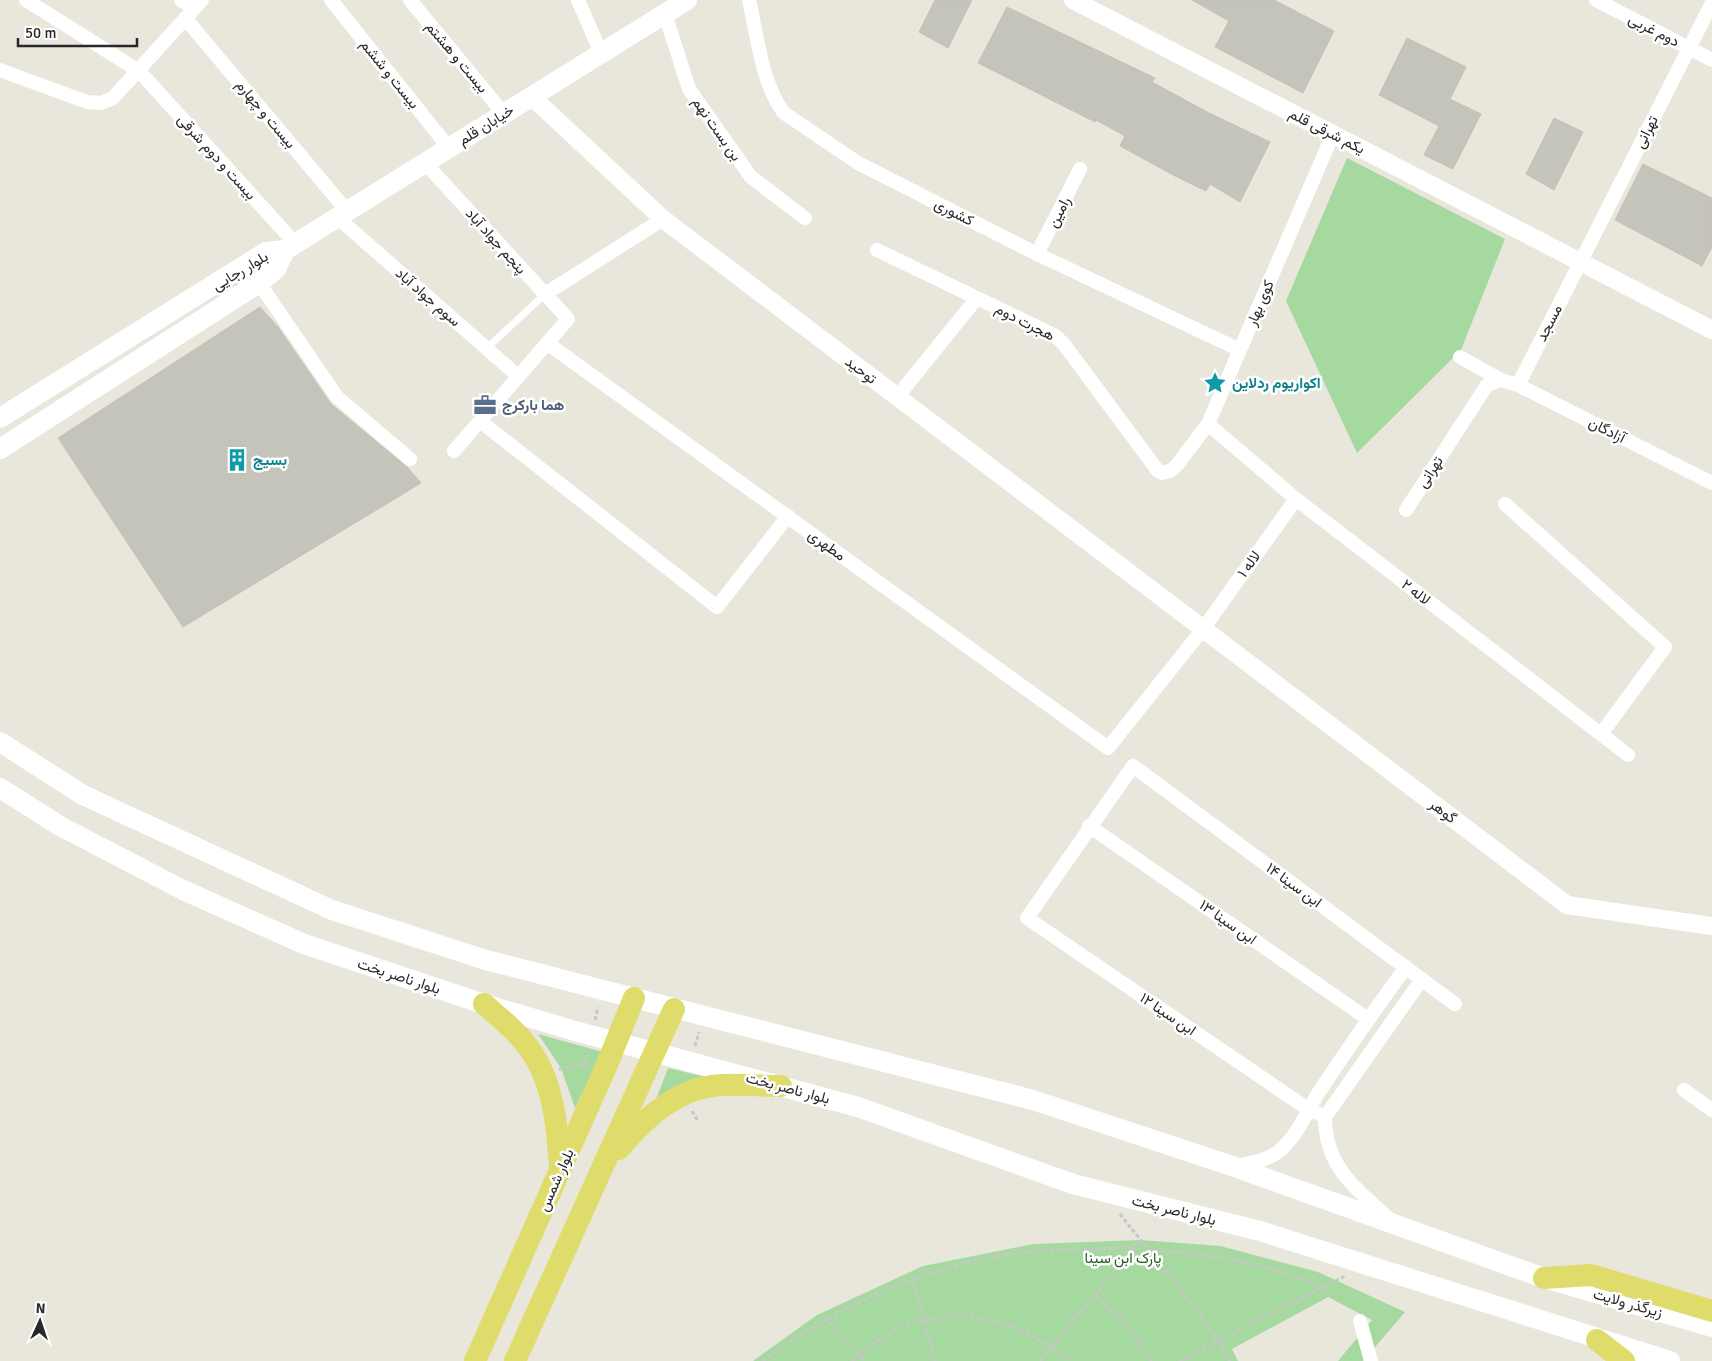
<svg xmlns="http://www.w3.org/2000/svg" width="1712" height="1361" viewBox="0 0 1712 1361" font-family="Signika,Vazirmatn,sans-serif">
<rect width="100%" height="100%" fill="#e9e6dc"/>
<!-- green -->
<path fill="#a6d99f" d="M 1347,158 L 1505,239 L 1461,350 L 1357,453 L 1286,301 Z
M 538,1034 L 603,1052 L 575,1108 L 561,1068 Z
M 668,1068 L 714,1079 L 654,1105 Z
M 1141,1240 L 1220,1246 L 1318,1272 L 1405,1312 L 1363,1361 L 1338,1361 L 1372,1320 L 1328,1297 L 1232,1349 L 1238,1361 L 753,1361 L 817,1315 L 923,1266 L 1033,1244 Z"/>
<!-- building -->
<path fill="#c5c4ba" stroke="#c4c2b6" d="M 935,0 L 972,0 L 948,48 L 919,32 Z
M 1192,0 L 1274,0 L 1334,31 L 1303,93 L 1215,47 L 1229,21 Z
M 1007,7 L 1155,78 L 1152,82 L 1209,113 L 1270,142 L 1240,202 L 1210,184 L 1206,191 L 1177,177 L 1120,146 L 1125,136 L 1096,120 L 1095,122 L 978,63 Z
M 1407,38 L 1466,67 L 1450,99 L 1481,114 L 1453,169 L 1424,155 L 1439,126 L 1379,95 Z
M 1554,118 L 1583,132 L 1554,190 L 1526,174 Z
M 1643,164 L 1712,198 L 1712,247 L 1702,266 L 1615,220 Z
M 260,307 L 278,327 L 331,404 L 407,467 L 421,483 L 183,627 L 58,438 Z"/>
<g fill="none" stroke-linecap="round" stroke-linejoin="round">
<!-- path -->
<path stroke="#c7c7c7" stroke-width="3" stroke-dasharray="4 2.5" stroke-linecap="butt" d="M 595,1020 L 598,1007
M 695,1046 L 699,1032
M 585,1065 L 588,1051
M 559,1069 L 587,1064
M 692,1111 L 698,1121
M 1120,1214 C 1157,1262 1200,1308 1230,1361
M 1148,1250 C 1212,1253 1265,1264 1325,1287
M 912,1278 L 935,1361
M 1095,1295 L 1126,1323 L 1152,1361
M 826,1318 L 865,1361
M 763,1361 C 847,1301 922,1266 1025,1252 C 1062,1248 1098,1250 1135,1247
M 852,1361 C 916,1299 1005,1305 1069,1361
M 1040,1361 L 1140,1241
M 1179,1361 L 1345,1276"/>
<!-- service -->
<path stroke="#fff" stroke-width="7" d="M 486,349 L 545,294"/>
<!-- minor -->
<path stroke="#fff" stroke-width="14" d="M 26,0 L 139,71 L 295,243
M 181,0 L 194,8
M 331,0 L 449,148
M 410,0 L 504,114
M 578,0 L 601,53
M 749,0 C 757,35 762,85 784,113 L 858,163 L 1037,254 L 1240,350
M 1596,0 L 1712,60
M 665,14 L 689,89 L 751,177 L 805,218
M 185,18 L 347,211
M 0,70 L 87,102 L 101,103 L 113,98 L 202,0
M 425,163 L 568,319 L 454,451
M 337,217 L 518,376
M 877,250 L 1054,335 L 1063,343 L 1158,471 L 1162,473 L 1170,471 L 1177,465 L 1208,424 L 1333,134
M 1037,254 L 1080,169
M 259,283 L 337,397 L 410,459
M 545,294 L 663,219
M 547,343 L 1108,748 L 1203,629 L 1296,499
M 1460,357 L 1501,380
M 1518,385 L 1712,3
M 897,397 L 977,298
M 480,421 L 717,607 L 788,516
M 1208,424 L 1296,499 L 1628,755
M 1505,504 L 1665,647 L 1601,734
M 1406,510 L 1487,385 L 1501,380 L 1518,385 L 1712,483
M 1089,826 L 1368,1019
M 1684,1090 L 1712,1110
M 1325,1117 L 1308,1109 L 1027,918 L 1133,766 L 1455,1004
M 1235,1166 C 1249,1163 1262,1162 1275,1154 C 1296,1140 1306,1113 1319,1092 C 1347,1050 1376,1008 1406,967
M 1389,1219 C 1355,1187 1325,1167 1325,1117 L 1422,979
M 1360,1321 L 1371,1361"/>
<!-- tertiary -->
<path stroke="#fff" stroke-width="18" d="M 1073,0 L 1712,330
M 532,97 L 663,219 L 1567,905 L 1712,926"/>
<!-- secondary -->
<path stroke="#fff" stroke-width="20" d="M 0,418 L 266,252 L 285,250 L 687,0
M 0,449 L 259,283 L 276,269 L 285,250
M 0,742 L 83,795 L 332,910 L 486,960 L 1033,1100 L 1232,1166 L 1544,1278 L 1712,1327
M 0,788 L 60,826 L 183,890 L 304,944 L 484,1004 L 575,1031 L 858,1107 L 1073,1184 L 1260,1231 L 1670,1361"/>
<!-- primary -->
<path stroke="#dfdc6b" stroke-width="22" d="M 484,1004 C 495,1014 508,1024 518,1035 C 553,1071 557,1121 560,1168
M 619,1149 C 642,1121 674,1091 712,1086 C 734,1083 759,1086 781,1086
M 1544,1278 L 1591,1275 L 1712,1311
M 1597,1340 L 1624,1361
M 475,1361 L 606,1067 L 634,998
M 515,1361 L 674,1009"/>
</g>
<!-- icons -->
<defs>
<symbol id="sight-bare" viewBox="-9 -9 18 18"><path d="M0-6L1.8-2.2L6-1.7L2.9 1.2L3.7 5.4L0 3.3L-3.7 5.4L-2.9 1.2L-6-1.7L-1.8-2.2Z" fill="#0f9aa8" stroke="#fff" stroke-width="2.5" paint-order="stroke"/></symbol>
<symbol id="office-bare" viewBox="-9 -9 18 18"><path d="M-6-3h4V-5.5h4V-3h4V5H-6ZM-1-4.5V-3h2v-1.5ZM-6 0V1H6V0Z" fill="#5c6f8a" stroke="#fff" stroke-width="2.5" paint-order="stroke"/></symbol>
<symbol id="building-bare" viewBox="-9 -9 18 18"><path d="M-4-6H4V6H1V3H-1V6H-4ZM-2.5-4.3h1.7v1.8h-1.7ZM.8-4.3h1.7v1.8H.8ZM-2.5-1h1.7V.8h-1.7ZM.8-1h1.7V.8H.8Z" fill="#0f9aa8" stroke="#fff" stroke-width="2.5" paint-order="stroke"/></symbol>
</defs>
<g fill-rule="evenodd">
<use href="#sight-bare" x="1199" y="367" width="32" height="32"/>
<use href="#office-bare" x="469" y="389" width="32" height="32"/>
<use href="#building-bare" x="221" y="444" width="32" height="32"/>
</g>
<g text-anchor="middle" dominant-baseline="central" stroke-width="5" stroke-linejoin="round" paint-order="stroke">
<!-- street labels -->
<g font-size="15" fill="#282828" stroke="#fff">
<text transform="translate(1654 30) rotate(27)">دوم غربی</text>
<text transform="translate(457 57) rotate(50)">بیست و هشتم</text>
<text transform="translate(390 74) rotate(51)">بیست و ششم</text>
<text transform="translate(266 114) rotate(50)">بیست و چهارم</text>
<text transform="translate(486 125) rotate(-32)">خیابان قلم</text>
<text transform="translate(717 129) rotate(55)">بن بست نهم</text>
<text transform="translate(1327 131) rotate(27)">یکم شرقی قلم</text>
<text transform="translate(1646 132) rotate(-63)">تهرانی</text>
<text transform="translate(217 157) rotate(48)">بیست و دوم شرقی</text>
<text transform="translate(954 212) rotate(27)">کشوری</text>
<text transform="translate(1059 212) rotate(-63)">رامین</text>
<text transform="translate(496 241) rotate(48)">پنجم جواد آباد</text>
<text transform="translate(240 271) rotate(-31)">بلوار رجایی</text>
<text transform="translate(428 297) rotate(41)">سوم جواد آباد</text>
<text transform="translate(1260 303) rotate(-67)">کوی بهار</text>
<text transform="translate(1025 322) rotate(27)">هجرت دوم</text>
<text transform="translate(1549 323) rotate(-63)">مسجد</text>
<text transform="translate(861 370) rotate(37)">توحید</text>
<text transform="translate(1607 430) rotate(27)">آزادگان</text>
<text transform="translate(1430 472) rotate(-57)">تهرانی</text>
<text transform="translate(827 545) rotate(36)">مطهری</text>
<text transform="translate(1249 564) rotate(-54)">لاله ۱</text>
<text transform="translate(1416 592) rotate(38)">لاله ۲</text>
<text transform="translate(1443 811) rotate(37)">گوهر</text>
<text transform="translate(1294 885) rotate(36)">ابن سینا ۱۴</text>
<text transform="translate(1228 922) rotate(35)">ابن سینا ۱۳</text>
<text transform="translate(399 976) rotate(18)">بلوار ناصر بخت</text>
<text transform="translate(1168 1014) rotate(34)">ابن سینا ۱۲</text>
<text transform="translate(788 1088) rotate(15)">بلوار ناصر بخت</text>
<text transform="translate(556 1180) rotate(-66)">بلوار شمس</text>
<text transform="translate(1174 1210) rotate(14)">بلوار ناصر بخت</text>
<text transform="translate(1628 1303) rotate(16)">زیرگذر ولایت</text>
</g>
<!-- culture labels -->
<g font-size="15" font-weight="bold" fill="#0d838f" stroke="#fff" text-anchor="start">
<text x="1232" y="383">اکواریوم ردلاین</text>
<text x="253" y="460">بسیج</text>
</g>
<!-- service labels -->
<g font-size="15" font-weight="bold" fill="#4e5e75" stroke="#fff" text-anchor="start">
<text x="502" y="405">هما بارکرج</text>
</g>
<!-- park labels -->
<g font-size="15" fill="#225c22" stroke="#fff">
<text x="1123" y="1258">پارک ابن سینا</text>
</g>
</g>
<!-- north arrow -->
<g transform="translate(40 1321) rotate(3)" stroke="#ffffff" stroke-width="4" paint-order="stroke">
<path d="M0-4L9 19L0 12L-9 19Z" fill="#282828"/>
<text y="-8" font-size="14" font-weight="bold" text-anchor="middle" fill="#282828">N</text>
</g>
<!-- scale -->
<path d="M18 38v8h119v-8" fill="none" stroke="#282828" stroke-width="2.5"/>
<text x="25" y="38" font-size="15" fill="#282828" stroke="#ffffff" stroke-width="4" paint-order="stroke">50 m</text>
</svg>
